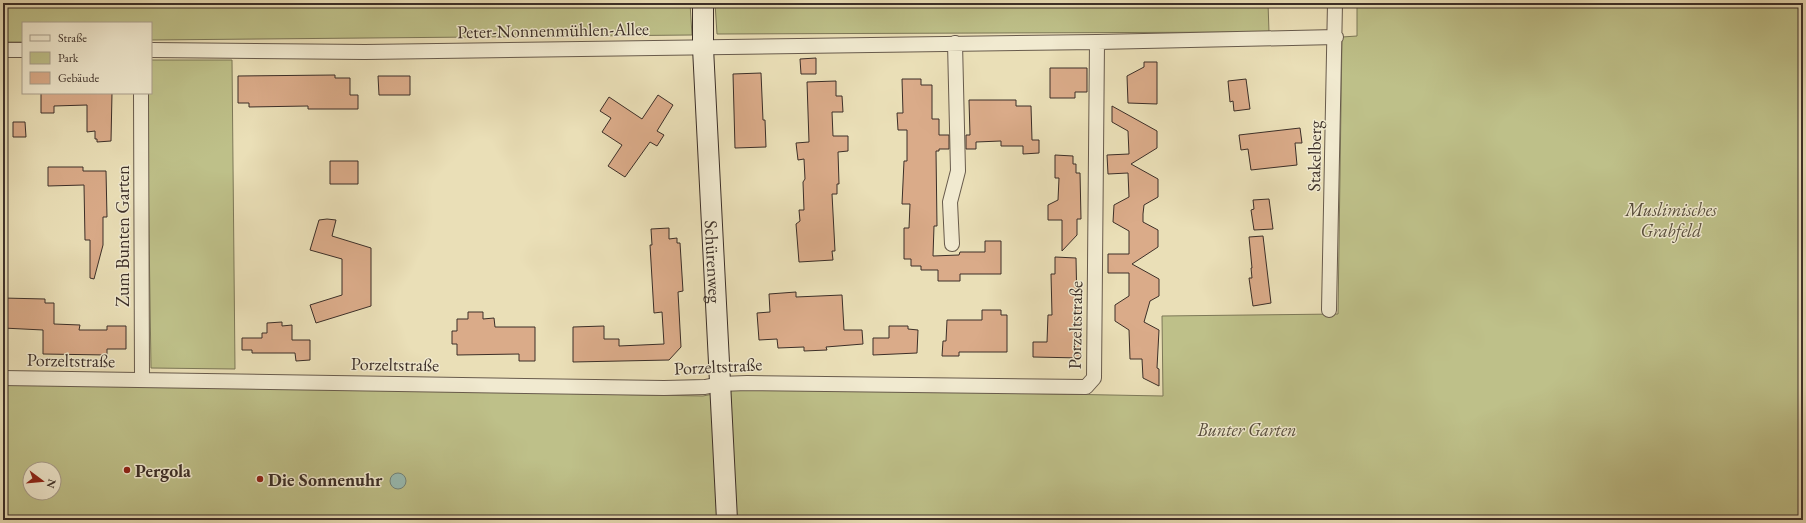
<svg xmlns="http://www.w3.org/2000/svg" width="1806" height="523" viewBox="0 0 1806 523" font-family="'EB Garamond',serif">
<rect width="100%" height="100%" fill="#eadfb7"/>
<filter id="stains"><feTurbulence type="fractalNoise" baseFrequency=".005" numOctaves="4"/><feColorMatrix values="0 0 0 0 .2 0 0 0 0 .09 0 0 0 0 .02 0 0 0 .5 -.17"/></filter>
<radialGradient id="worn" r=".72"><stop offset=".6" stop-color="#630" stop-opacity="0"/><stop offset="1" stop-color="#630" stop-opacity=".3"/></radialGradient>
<!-- green -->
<path fill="#bec089" stroke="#7d7858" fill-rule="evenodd" d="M 3,3 L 690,3 L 692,35 L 151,40 L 151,23 L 23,23 L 23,42 L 3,42 Z
M 715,3 L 1268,3 L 1269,32 L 717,34 Z
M 1357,3 L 1803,3 L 1803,520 L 3,520 L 3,383 L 703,396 L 743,388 L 1163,396 L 1162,316 L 1338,314 L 1342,37 L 1357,36 ZM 30,469 L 54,469 L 54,493 L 30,493 Z
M 151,60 L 232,60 L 235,369 L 151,368 L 147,93 L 151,93 Z"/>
<!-- water -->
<path fill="#98bcb3" stroke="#73847b" d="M390 481a8 8 0 1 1 16 0a8 8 0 1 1-16 0Z"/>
<!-- building -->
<path fill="#daab89" stroke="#3c2f28" d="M 816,58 L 816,74 L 801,74 L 800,59 Z
M 1144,62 L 1157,62 L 1157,104 L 1128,103 L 1127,76 L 1144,67 Z
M 1050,68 L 1087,68 L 1087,92 L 1075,92 L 1075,98 L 1050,98 Z
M 761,73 L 763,120 L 765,120 L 766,147 L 735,148 L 733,74 Z
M 335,75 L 335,78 L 350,78 L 350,95 L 358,95 L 358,109 L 308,109 L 308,106 L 249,107 L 249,103 L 238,103 L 238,76 Z
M 378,76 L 410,76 L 410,95 L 379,95 Z
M 902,79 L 921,79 L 921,85 L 932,85 L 932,119 L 939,119 L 939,135 L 949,135 L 949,149 L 939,149 L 939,151 L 936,151 L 937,226 L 934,226 L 933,256 L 959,255 L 960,252 L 985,252 L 985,241 L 1001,241 L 1001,274 L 960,274 L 960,281 L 938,281 L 938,270 L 921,270 L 921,266 L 911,266 L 911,259 L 904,259 L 904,228 L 909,228 L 910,204 L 902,204 L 904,161 L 907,161 L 907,130 L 898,130 L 897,113 L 903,113 Z
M 1246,79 L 1250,109 L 1234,111 L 1233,101 L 1230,102 L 1228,81 Z
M 836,81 L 836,96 L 842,96 L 843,112 L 832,112 L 833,136 L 848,136 L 848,151 L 838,152 L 839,184 L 837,184 L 837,194 L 832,194 L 835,251 L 832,251 L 833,260 L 799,262 L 796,224 L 800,221 L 799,210 L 804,210 L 803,182 L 805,179 L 804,159 L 798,160 L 796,143 L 809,142 L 807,82 Z
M 41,93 L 112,93 L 111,141 L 97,142 L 97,139 L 95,139 L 95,131 L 87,132 L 87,105 L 54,106 L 54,113 L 41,113 Z
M 658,95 L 673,105 L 657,131 L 664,135 L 657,146 L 650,142 L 625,177 L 608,166 L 622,145 L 602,132 L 611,118 L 600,111 L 609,97 L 642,119 Z
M 969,100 L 1016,100 L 1016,106 L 1031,106 L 1032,140 L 1039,140 L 1039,153 L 1023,154 L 1023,146 L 1001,146 L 1001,141 L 976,142 L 976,149 L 966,149 L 966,135 L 970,135 Z
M 1112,106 L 1157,131 L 1157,148 L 1131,164 L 1158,179 L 1158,197 L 1144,205 L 1143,214 L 1143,222 L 1158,230 L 1158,247 L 1132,264 L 1159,279 L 1159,296 L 1150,301 L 1144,322 L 1159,330 L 1157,368 L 1159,369 L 1159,386 L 1143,378 L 1142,359 L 1130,359 L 1129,330 L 1115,321 L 1115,305 L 1129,296 L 1129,273 L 1108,273 L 1108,254 L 1129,254 L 1129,231 L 1113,222 L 1114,205 L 1129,197 L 1128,173 L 1108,174 L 1107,155 L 1129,154 L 1128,131 L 1112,122 Z
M 13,122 L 25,122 L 26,137 L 13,137 Z
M 1300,128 L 1302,143 L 1295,143 L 1297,165 L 1251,170 L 1248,149 L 1241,150 L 1239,135 Z
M 1055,155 L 1073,156 L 1073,164 L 1076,164 L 1076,173 L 1080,173 L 1081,219 L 1077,219 L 1077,235 L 1062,251 L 1062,220 L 1048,220 L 1048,205 L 1058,200 L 1059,178 L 1055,178 Z
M 330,161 L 358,161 L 358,184 L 330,184 Z
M 48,167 L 83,167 L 83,171 L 106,171 L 107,217 L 103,217 L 103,245 L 94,279 L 90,278 L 90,240 L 85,240 L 84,185 L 48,186 Z
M 1269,199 L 1273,229 L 1254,230 L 1251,210 L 1254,209 L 1253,200 Z
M 327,219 L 336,220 L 332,236 L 371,248 L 371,306 L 316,323 L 310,305 L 342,295 L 342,259 L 310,250 L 319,220 Z
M 669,228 L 669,239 L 677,238 L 677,243 L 680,243 L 683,291 L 678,292 L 681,347 L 669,360 L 573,362 L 573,327 L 604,326 L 604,339 L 619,339 L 619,346 L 664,344 L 662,312 L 654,313 L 650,245 L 652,245 L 651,229 Z
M 1263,236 L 1271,303 L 1253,306 L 1249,278 L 1252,278 L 1251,268 L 1252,268 L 1249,237 Z
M 1055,257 L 1076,258 L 1077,307 L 1080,307 L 1081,316 L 1081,358 L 1033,357 L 1033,342 L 1047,342 L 1048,315 L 1052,315 L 1051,274 L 1055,274 Z
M 796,292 L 796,297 L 842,295 L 844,330 L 862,330 L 863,344 L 826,347 L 827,350 L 804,351 L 804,347 L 778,348 L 777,339 L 759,340 L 757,313 L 770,312 L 769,294 Z
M 3,298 L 45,299 L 45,303 L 54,303 L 54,324 L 80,325 L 79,330 L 107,330 L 107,326 L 126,326 L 126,349 L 107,349 L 107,355 L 43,354 L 43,330 L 3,328 Z
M 982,310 L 1001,310 L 1001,315 L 1007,315 L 1007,352 L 959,352 L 959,356 L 942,356 L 943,341 L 946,341 L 947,320 L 982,320 Z
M 468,312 L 483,312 L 483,319 L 494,318 L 495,327 L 535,327 L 535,361 L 519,361 L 519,354 L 457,355 L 457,344 L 452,344 L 452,331 L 457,331 L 457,319 L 468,319 Z
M 282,322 L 282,326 L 292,325 L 292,340 L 310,340 L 310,360 L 296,361 L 295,353 L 252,353 L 252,350 L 242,350 L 242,338 L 262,338 L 262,333 L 267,333 L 267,323 Z
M 889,326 L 908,326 L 908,329 L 918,330 L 917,353 L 873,355 L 873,338 L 889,338 Z"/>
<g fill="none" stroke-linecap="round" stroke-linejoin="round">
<defs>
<path id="minor" d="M 3,50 L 23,50
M 151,50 L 365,52 L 1097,42 L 1336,37
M 141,93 L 142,379
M 952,244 L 950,202 L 958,171 L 955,43
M 1329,310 L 1335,3
M 3,378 L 664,388 L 705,387 L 720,384 L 747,383 L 1086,387 L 1094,378 L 1097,42"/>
<g id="secondary">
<path id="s1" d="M 703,3 L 703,48 L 727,520"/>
</g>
</defs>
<!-- minor casing -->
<use href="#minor" stroke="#685b4c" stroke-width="16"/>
<!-- secondary casing -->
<use href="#secondary" stroke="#3c2f28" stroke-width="22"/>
<!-- minor -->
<use href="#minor" stroke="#f1ead0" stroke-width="14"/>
<!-- secondary -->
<use href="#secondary" stroke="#f1ead0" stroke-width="20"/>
</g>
<!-- markers -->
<g fill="#8f2418" stroke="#f1ead0" stroke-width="1.5">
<circle cx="127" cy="470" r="4"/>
<circle cx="260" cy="479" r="4"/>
</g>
<g text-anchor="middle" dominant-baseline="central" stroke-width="3" stroke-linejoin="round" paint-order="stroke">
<!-- street labels -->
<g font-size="18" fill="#3c2f28" stroke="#f1ead0">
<text transform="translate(553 30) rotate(-1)">Peter-Nonnenmühlen-Allee</text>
<text transform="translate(1314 156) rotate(-89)">Stakelberg</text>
<text transform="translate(122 236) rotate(-90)">Zum Bunten Garten</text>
<text stroke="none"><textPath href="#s1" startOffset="259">Schürenweg</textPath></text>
<text transform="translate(1075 325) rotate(-89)">Porzeltstraße</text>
<text transform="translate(71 360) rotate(1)">Porzeltstraße</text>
<text transform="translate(395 364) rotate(1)">Porzeltstraße</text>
<text transform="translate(718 366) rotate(-3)">Porzeltstraße</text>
</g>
<!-- park labels -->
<g font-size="18" font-style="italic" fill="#564c3b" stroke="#f1ead0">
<text x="1671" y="209">Muslimisches<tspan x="1671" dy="21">Grabfeld</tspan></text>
<text x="1247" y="429">Bunter Garten</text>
</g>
<!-- poi labels -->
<g font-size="18" font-weight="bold" fill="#3c2f28" stroke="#f1ead0" text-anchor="start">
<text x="135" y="470">Pergola</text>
<text x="268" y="479">Die Sonnenuhr</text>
</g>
</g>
<!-- margin -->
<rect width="1806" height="523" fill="none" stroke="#eadfb7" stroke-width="16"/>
<rect x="4" y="4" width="1798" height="515" fill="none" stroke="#3c2f28" stroke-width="2"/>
<rect x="8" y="8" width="1790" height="507" fill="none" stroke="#3c2f28"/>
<!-- legend -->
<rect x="22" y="22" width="130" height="72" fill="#f1ead0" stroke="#a99f8d"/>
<rect x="30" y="35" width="20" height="6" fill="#f1ead0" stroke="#a99f8d"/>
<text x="58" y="42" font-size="12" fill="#3c2f28">Straße</text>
<rect x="30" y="52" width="20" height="12" fill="#bec089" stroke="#a99f8d"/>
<text x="58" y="62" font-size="12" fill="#3c2f28">Park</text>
<rect x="30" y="72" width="20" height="12" fill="#daab89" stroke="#a99f8d"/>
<text x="58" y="82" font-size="12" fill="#3c2f28">Gebäude</text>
<!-- north arrow -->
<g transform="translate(42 481) rotate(106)"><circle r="19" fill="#f1ead0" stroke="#a99f8d"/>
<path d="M0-3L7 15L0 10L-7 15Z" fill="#8f2418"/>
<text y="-6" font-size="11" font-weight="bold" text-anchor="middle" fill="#3c2f28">N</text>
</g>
<rect width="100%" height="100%" filter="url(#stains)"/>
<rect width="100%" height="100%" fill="url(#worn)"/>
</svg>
